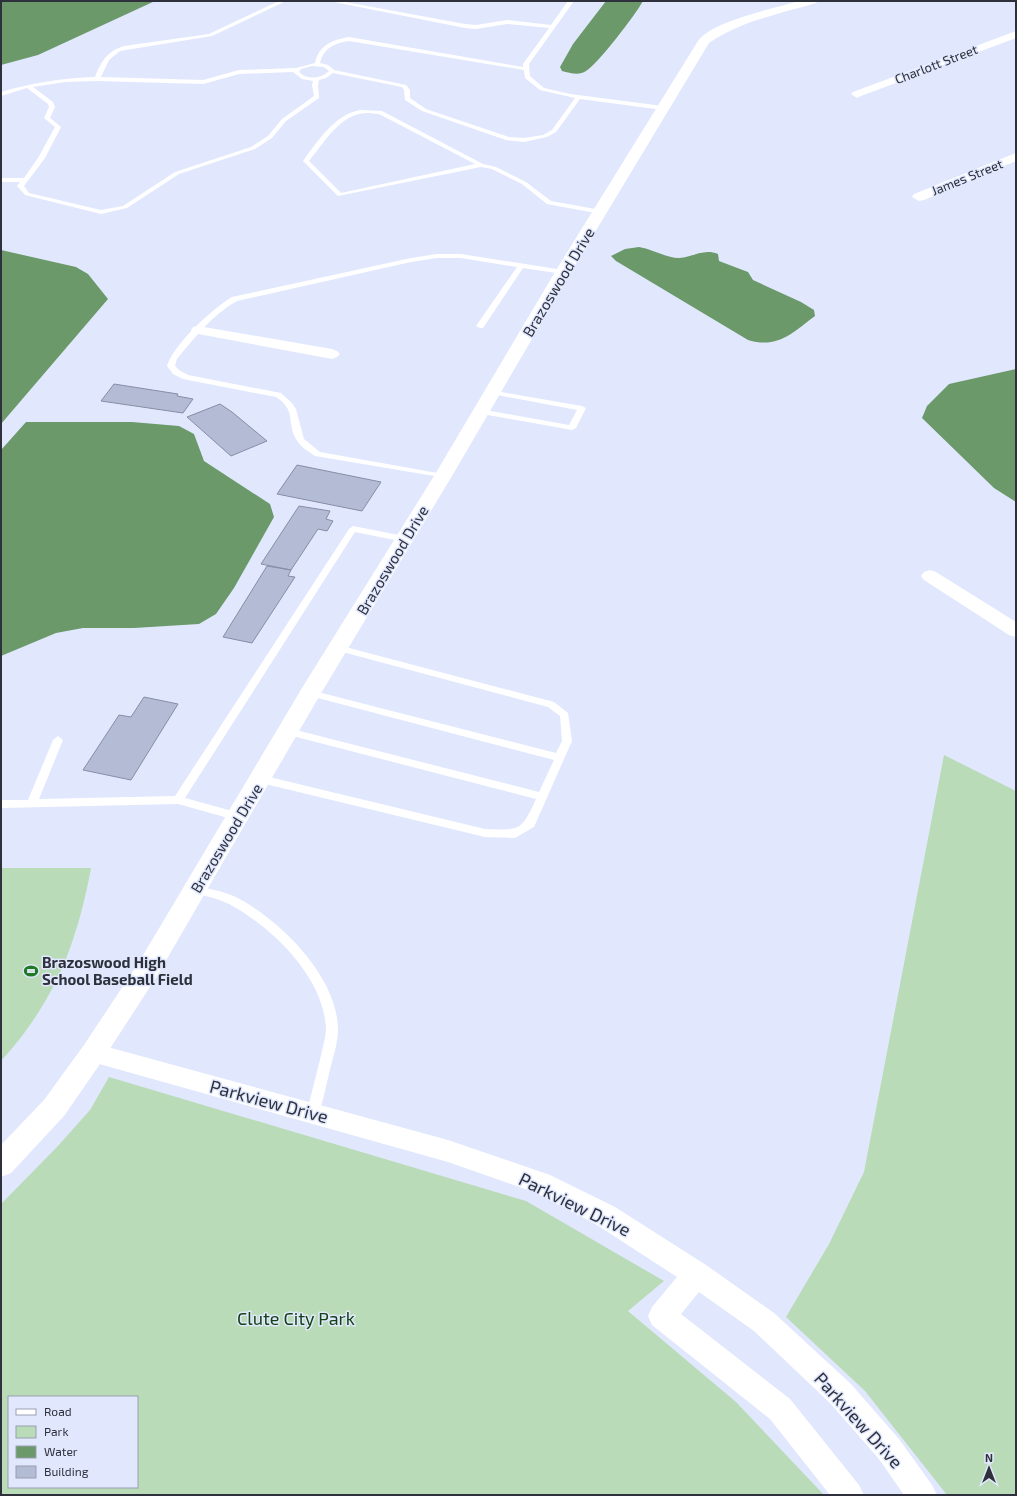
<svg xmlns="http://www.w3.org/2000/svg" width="1017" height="1496" viewBox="0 0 1017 1496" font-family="'Exo 2',sans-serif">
<rect width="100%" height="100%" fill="#e1e8fe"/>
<!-- green -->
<path fill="#b9dbb7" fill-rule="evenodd" d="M 944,755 L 1016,791 L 1016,1495 L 947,1495 L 865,1391 L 786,1317 L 829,1244 L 864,1172 Z
M 1,868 L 91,868 C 77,944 54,1003 1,1061 Z
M 109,1077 L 526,1201 L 664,1281 L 628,1311 L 736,1402 L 824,1495 L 1,1495 L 1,1204 L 57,1147 L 90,1110 ZM 9,1397 L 137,1397 L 137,1487 L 9,1487 Z"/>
<!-- water -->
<path fill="#6b996a" d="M 1,1 L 155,1 L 38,55 L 1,65 Z
M 606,1 L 643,1 C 636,14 598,64 586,71 C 579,76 570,73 562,71 L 560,67 L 573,44 Z
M 639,247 C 652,249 666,258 679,258 C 693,257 704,248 718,254 L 719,261 L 748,272 L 753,280 L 801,302 L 814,310 L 815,316 C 792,333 778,349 748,340 L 616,261 L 611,256 L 625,249 Z
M 1,250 L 76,267 L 88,274 L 108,299 L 1,424 Z
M 1016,369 L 1016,502 L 994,488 L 922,418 L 927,406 L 949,384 Z
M 26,422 L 132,422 L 179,426 L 194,434 L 204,461 L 270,504 L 274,517 L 234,588 L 216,614 L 199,624 L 134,628 L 83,628 L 56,633 L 1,656 L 1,450 Z"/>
<!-- building -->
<path fill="#b3bbd5" stroke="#868da6" d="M 114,384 L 178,394 L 177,396 L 193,399 L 183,413 L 101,401 Z
M 220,404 L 232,412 L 267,441 L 231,456 L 187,417 Z
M 297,465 L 381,482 L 362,511 L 277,494 Z
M 299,506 L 330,511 L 326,519 L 333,521 L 327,531 L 318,529 L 291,570 L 261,564 Z
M 267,566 L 291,570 L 288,576 L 295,577 L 252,643 L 223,637 Z
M 144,697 L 178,704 L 131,780 L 83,770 L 119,715 L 131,717 Z"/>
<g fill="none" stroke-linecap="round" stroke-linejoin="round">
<!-- service -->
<path fill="#fff" fill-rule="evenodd" d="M 279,1 L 286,1 L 212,36 L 120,51 L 109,60 L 101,77 L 203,80 L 239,70 L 296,68 L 315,63 C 319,45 332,40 349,37 L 523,67 L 523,64 L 549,28 L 507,24 L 476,29 L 465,28 L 329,1 L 340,1 L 465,24 L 476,25 L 507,20 L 551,25 L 568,1 L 574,1 L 529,64 L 530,76 L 544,88 L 570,94 L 663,106 L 666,108 L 663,110 L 580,99 L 556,132 L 547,137 L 524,142 L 506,140 L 422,111 L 405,100 L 404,90 L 402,87 L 333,73 L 326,78 L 319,80 L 318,85 L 319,98 L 286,121 L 272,138 L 255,149 L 179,174 L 127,208 L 101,214 L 25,195 L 17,186 L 20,182 L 1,182 L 1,178 L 24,178 L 38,158 L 55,127 L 44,118 L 49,107 L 48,104 L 27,88 L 1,96 L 1,92 C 32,83 62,78 95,77 C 101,62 107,51 124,46 L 209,34 ZM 349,41 L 524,70 L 525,78 L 540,90 L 575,98 L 552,130 L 543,135 L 524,138 L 509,137 L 426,109 L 410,98 L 410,90 L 406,85 L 334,70 L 328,65 L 320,63 C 324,48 334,43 349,41 ZM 312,66 L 324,67 L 329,71 C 321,79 307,80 299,72 L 301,69 ZM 293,72 L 302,79 L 313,81 L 312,85 L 314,96 L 282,119 L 268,136 L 251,147 L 175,172 L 123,206 L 101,210 L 29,193 L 24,186 L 45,158 L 61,127 L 50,118 L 55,107 L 53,102 L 33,87 L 65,82 L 97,81 L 203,84 L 239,74 Z
M 360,110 L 382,111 L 483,164 L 496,167 L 526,182 L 551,201 L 601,210 L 604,212 L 601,214 L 547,204 L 522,184 L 492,169 L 481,167 L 338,196 L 303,161 C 318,141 334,115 360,110 ZM 368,113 L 379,114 L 475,164 L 341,193 L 309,161 C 325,142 340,113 368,113 Z
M 437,254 L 461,254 L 563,270 L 566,272 L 563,274 L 523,268 L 483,328 L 480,328 L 476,326 L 517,267 L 461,258 L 437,258 L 411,262 L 237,301 C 212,315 195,337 177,359 L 175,366 L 179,370 L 188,375 L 281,393 L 292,403 L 296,409 L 304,439 L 320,452 L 443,474 L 447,476 L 446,478 L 315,456 C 308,451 300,447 296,439 C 286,421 297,411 276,397 L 183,379 L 173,374 L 167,366 C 173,345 213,308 232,297 L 411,258 Z
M 489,390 L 582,406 L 586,408 L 576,428 L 572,430 L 477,413 L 477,409 L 480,409 L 569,425 L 577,410 L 492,394 L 488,392 Z
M 353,526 L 404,536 L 408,539 L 404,542 L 355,532 L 185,798 L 243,814 L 244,817 L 243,820 L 239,821 L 178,804 L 1,808 L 1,800 L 28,800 L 53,740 L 58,736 L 63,740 L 39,799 L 175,796 L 349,529 Z
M 338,645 L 554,702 L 568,713 L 572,741 L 534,827 L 515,838 L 485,837 L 257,782 L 256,779 L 261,775 L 485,829 C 520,830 521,832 536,799 L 285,734 L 283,732 L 288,728 L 539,792 L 554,760 L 310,696 L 305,693 L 310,690 L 556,753 L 562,741 L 560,716 L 548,707 L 335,650 L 333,648 L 335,646 Z
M 195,885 C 208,889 223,891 236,897 C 280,920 338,977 338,1030 C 338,1044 331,1064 328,1078 C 325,1090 323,1104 317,1116 L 313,1117 L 309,1116 L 307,1112 C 312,1090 318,1069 323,1047 C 324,1041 326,1035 326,1029 C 324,977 272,927 229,904 C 217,898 204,896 191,892 L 190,889 L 191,886 Z"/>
<!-- minor -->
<path fill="#fff" fill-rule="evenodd" d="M 1016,31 L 1016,38 L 861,96 L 857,98 L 851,94 L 853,92 Z
M 1016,153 L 1016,161 L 924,200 L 919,201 L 912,197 L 914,194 Z
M 198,326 L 332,349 L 337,351 L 340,354 L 337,357 L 332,359 L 193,333 L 191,330 L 193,327 Z
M 930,570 L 936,572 L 1016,622 L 1016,637 L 1009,635 L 924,580 L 921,576 L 924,572 Z
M 93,1043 L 448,1140 L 550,1175 L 615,1207 L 706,1265 L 774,1313 L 851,1384 L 899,1439 L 932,1485 L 937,1495 L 904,1495 L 879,1459 L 831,1404 L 754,1331 L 699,1292 L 681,1314 L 790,1399 L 859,1485 L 864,1495 L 830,1495 L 770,1419 L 652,1325 L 648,1316 L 652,1307 L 677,1277 L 597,1225 L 534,1192 L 448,1162 L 85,1060 L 81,1053 L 85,1046 Z"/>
<!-- tertiary -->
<path fill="#fff" fill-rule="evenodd" d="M 799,1 L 818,1 L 816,3 C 779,14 741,21 709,43 L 574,267 L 452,476 L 320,695 L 157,976 L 102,1061 L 64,1116 L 11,1173 L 1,1177 L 1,1145 L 44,1100 L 84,1045 L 139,962 L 302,688 L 434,476 L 558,267 L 698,41 C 712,21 776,8 799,1 Z"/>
</g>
<!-- icons -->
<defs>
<symbol id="stadium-bare" viewBox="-9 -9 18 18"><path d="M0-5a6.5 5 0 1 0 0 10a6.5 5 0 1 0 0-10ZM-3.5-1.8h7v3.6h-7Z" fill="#217825" stroke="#e1e8fe" stroke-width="2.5" paint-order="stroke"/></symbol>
</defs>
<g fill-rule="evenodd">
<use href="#stadium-bare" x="21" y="961" width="20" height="20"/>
</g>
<g text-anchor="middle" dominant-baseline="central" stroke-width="3" stroke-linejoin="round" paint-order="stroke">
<!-- far-street labels -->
<g font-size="13" fill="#2e313b" stroke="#e1e8fe">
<text transform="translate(936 64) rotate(-21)">Charlott Street</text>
<text transform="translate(967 177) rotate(-22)">James Street</text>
</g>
<!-- street labels -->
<g font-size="15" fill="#2e313b" stroke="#e1e8fe">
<text transform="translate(558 282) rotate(-59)">Brazoswood Drive</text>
<text transform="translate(392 560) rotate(-59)">Brazoswood Drive</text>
<text transform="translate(226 838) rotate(-59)">Brazoswood Drive</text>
</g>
<!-- poi labels -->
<g font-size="15" font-weight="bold" fill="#2e313b" stroke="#e1e8fe" text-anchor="start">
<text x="42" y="962">Brazoswood High<tspan x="42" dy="17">School Baseball Field</tspan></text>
</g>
<!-- near-street labels -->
<g font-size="18" fill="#2e313b" stroke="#e1e8fe">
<text transform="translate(269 1101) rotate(15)">Parkview Drive</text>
<text transform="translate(575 1204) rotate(26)">Parkview Drive</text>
<text transform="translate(859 1420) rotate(48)">Parkview Drive</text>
</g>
<!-- near-park labels -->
<g font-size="18" fill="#124213" stroke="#e1e8fe">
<text x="296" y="1318">Clute City Park</text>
</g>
</g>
<!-- border -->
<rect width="1017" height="1496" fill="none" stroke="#2e313b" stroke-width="4"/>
<!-- legend -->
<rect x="8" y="1396" width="130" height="92" fill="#e1e8fe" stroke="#999fb0"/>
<rect x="16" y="1409" width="20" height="6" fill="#ffffff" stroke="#999fb0"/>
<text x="44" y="1416" font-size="12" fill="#2e313b">Road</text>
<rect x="16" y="1426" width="20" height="12" fill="#b9dbb7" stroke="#999fb0"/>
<text x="44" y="1436" font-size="12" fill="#2e313b">Park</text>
<rect x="16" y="1446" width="20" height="12" fill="#6b996a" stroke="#999fb0"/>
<text x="44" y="1456" font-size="12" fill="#2e313b">Water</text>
<rect x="16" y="1466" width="20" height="12" fill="#b3bbd5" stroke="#999fb0"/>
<text x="44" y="1476" font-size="12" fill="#2e313b">Building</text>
<!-- north arrow -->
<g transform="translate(989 1468)" stroke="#e1e8fe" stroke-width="3" paint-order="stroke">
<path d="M0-3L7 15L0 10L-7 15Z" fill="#2e313b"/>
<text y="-6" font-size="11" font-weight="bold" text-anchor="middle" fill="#2e313b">N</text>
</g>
</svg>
